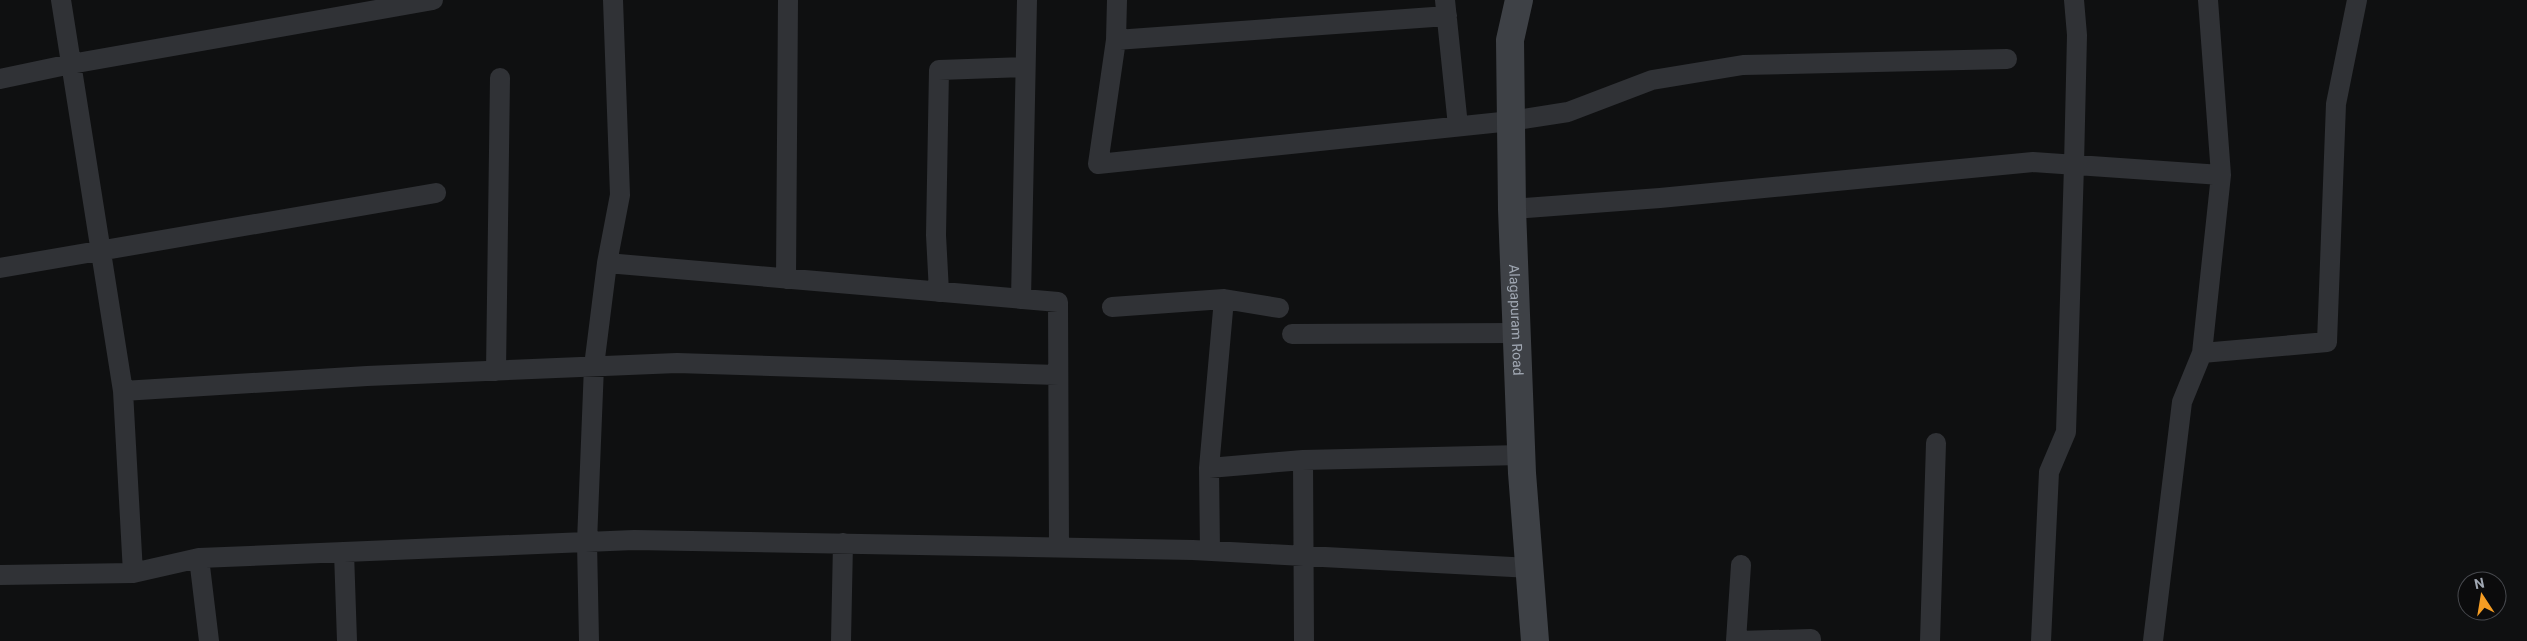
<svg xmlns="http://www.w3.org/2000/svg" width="2527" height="641" viewBox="0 0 2527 641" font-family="Roboto,sans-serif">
<rect width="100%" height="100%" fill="#0f1011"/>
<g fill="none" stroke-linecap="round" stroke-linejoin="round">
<!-- street -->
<path stroke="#303236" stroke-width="20" d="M 61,0 L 123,391 L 133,573
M 1117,0 L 1116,40 L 1098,164 L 1511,121 L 1568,112 L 1652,80 L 1743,65 L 2007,59
M 1445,0 L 1458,126
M 1116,40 L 1447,16
M 0,79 L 71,64 L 433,0
M 1512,209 L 1660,198 L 2033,162 L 2221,175
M 607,263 L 1058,302 L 1059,547
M 0,268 L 436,193
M 786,279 L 788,0
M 939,292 L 936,235 L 939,70 L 1025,67
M 1021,299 L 1027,0
M 1224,299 L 1209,468 L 1303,460 L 1521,455
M 1112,307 L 1224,299 L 1279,308
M 1292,334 L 1516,333
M 2202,353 L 2327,342 L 2336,104 L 2357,0
M 496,371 L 500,78
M 123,391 L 367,376 L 677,363 L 1058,375
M 1303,460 L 1304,641
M 1209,468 L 1210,551
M 344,552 L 347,641
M 199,558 L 209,641
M 0,575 L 133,573 L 199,558 L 634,540 L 1193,550 L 1530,568
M 589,641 L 587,542 L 594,366 L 607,263 L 620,195 L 613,0
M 841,641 L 843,543
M 1736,641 L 1741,565
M 1738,641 L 1811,639 L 1811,641
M 1930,641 L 1936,443
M 2041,641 L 2049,472 L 2066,432 L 2074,165 L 2077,35 L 2074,0
M 2153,641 L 2182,402 L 2202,353 L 2221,175 L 2208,0"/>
<!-- secondary -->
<path stroke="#3e4146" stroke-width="28" id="s1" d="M 1519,0 L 1510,40 L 1512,209 L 1522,473 L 1535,641"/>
</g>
<g text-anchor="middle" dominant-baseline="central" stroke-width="4.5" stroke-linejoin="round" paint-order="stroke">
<!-- street labels -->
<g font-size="14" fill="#a0a7b2" stroke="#0b0b0c">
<text stroke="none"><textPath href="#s1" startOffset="321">Alagapuram Road</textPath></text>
</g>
</g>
<!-- north arrow -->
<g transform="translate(2482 596) rotate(348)"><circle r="24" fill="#0b0b0c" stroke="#47494e"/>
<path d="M0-4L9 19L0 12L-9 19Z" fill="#f69d23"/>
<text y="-8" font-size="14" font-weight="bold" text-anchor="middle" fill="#a0a7b2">N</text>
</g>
</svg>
